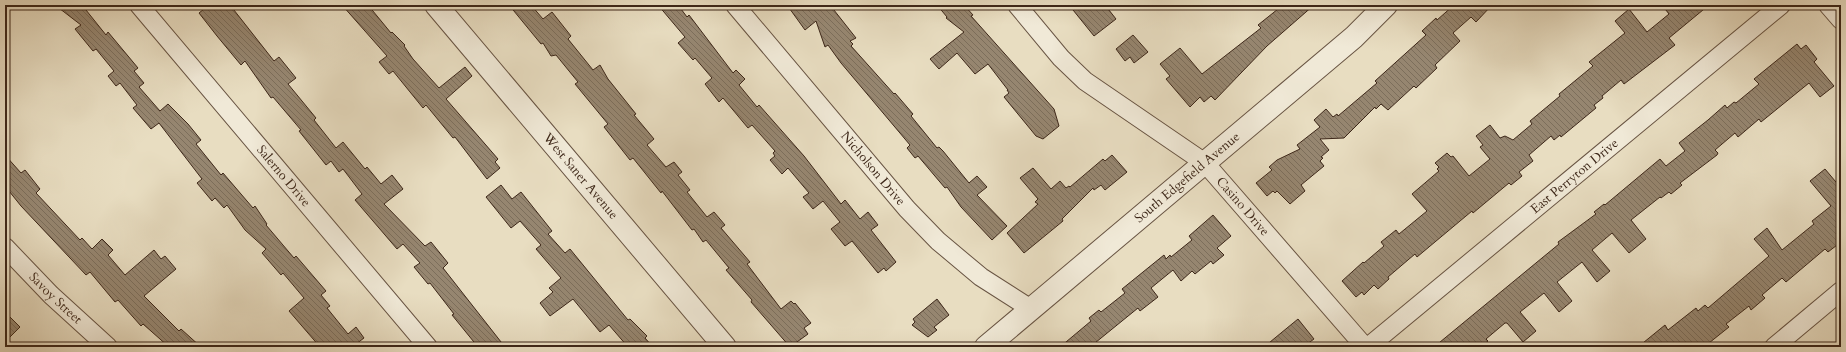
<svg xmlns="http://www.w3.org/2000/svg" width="1846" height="352" viewBox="0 0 1846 352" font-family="Cardo,serif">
<defs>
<pattern id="building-back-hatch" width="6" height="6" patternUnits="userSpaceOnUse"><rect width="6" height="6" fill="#968670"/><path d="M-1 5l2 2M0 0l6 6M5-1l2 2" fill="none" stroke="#7c6e5b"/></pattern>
</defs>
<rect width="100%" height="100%" fill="#e8ddc1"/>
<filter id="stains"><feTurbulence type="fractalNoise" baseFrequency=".005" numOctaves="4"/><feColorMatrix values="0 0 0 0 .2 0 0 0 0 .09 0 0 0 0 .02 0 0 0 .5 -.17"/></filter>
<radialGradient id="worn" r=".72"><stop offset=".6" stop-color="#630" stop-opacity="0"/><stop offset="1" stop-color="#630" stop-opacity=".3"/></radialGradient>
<!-- building -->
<path fill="url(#building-back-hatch)" stroke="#3d2719" d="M 55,5 L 82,5 L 106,35 L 108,32 L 138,68 L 134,71 L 144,83 L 139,87 L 160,111 L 168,104 L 188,124 L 201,140 L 196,144 L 221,175 L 223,173 L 253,208 L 255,206 L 267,224 L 266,225 L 294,258 L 296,256 L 326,291 L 321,295 L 330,306 L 327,308 L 348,334 L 356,327 L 364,338 L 356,344 L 359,347 L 320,347 L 289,311 L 304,298 L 283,273 L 281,275 L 262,253 L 266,249 L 245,230 L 227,205 L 224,208 L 215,198 L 212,201 L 197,183 L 202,179 L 159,123 L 151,129 L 133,108 L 137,105 L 120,83 L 116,86 L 108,76 L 114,71 L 96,49 L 93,51 L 75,29 L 81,25 Z
M 209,5 L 230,5 L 274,61 L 279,57 L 296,78 L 288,84 L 316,118 L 314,120 L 336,148 L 343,142 L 365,169 L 367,167 L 381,184 L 392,175 L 403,189 L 384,204 L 425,246 L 431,242 L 448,263 L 443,268 L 505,347 L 478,347 L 452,315 L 454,314 L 430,283 L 428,284 L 414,267 L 420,263 L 403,244 L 397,249 L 355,200 L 362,194 L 343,169 L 339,172 L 331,161 L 326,165 L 299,131 L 301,130 L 273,97 L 271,98 L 245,61 L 241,65 L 217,36 L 199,13 Z
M 342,5 L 368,5 L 391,33 L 392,32 L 405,45 L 404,46 L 413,59 L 439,88 L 465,67 L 472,76 L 446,99 L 498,159 L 495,162 L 500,168 L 487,179 L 455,137 L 453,138 L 426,105 L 423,108 L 393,71 L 389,74 L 379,62 L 387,56 Z
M 509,5 L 531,5 L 543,19 L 552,12 L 571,36 L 568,39 L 593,70 L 600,65 L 608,79 L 636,114 L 634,115 L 654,139 L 647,145 L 666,167 L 674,162 L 682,172 L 678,175 L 690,190 L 687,192 L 707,217 L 714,212 L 725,225 L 721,228 L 750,262 L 747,264 L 781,309 L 791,301 L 794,304 L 795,303 L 811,323 L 804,328 L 808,334 L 790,347 L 751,302 L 752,300 L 726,270 L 729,268 L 706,240 L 703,242 L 694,229 L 692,230 L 662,191 L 661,193 L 633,158 L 630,160 L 604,127 L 608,124 L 575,84 L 578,82 L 556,55 L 551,56 L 543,43 L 541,44 Z
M 658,5 L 678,5 L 687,17 L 689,15 L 733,73 L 736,70 L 745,79 L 739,85 L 757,107 L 759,105 L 804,156 L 841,204 L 845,200 L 860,219 L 868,212 L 878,225 L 871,230 L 896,262 L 886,271 L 884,268 L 878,273 L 852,241 L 845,246 L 831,229 L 840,222 L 823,201 L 813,209 L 803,197 L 809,193 L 788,168 L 782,174 L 770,160 L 775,156 L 773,153 L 775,151 L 752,125 L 748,128 L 723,98 L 719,102 L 705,84 L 712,78 L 695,58 L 693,60 L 678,43 L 685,37 Z
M 787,5 L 830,5 L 856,38 L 850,41 L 853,44 L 851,46 L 894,94 L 895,93 L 913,114 L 911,116 L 937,148 L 939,147 L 943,151 L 969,183 L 977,176 L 987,187 L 977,195 L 1007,226 L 992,240 L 961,207 L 947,187 L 945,188 L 918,156 L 915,158 L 907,148 L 910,145 L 841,63 L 828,45 L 825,47 L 816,21 L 805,30 Z
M 937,5 L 964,5 L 973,15 L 971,16 L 1054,109 L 1059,126 L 1043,139 L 1036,136 L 1004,97 L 1009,93 L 1007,90 L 1008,90 L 988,64 L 975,74 L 957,53 L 939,69 L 930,59 L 964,32 L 946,18 L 947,17 Z
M 1069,5 L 1105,5 L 1116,19 L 1094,36 Z
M 1283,5 L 1314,5 L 1267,46 L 1215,100 L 1211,96 L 1204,102 L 1200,97 L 1190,107 L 1166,79 L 1170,76 L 1160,64 L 1180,48 L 1202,74 L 1261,28 L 1258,25 Z
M 1454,5 L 1492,5 L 1476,22 L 1471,17 L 1453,33 L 1460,41 L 1435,65 L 1437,68 L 1416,88 L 1414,86 L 1388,110 L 1381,104 L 1376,109 L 1375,107 L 1344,138 L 1320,139 L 1329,150 L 1321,157 L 1323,158 L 1320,161 L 1324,166 L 1301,185 L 1305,191 L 1290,204 L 1277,191 L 1275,193 L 1273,191 L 1267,196 L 1256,183 L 1272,170 L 1269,167 L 1277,160 L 1300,149 L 1297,145 L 1320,127 L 1314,120 L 1326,109 L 1333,117 L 1337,114 L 1338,116 L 1377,83 L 1375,81 L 1426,35 L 1422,31 L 1436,18 L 1437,20 Z
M 1662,5 L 1709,5 L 1669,38 L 1675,45 L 1624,84 L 1621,80 L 1602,96 L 1603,98 L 1594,105 L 1596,108 L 1561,137 L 1560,135 L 1554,140 L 1551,136 L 1529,155 L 1533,161 L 1519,172 L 1522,176 L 1511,185 L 1509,183 L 1473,213 L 1472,211 L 1417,257 L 1415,254 L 1388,277 L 1389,279 L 1378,289 L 1374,285 L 1364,295 L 1362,292 L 1356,297 L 1342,281 L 1363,262 L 1364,263 L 1384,246 L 1381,242 L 1396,230 L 1399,234 L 1427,211 L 1412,194 L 1439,171 L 1437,169 L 1439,167 L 1435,163 L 1447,153 L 1451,157 L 1453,156 L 1469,176 L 1490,159 L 1480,147 L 1483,145 L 1476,136 L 1490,125 L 1500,138 L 1505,136 L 1513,140 L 1532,124 L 1530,121 L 1560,96 L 1559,94 L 1593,66 L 1589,62 L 1625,33 L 1615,21 L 1629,9 L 1647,32 L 1669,14 Z
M 1133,35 L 1148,52 L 1134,63 L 1130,57 L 1125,61 L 1116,49 Z
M 1797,44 L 1801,49 L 1806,45 L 1817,59 L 1814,62 L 1834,86 L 1820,97 L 1809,83 L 1761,122 L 1759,119 L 1738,137 L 1735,133 L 1715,150 L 1718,153 L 1717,155 L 1680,183 L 1682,185 L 1671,194 L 1669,192 L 1661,198 L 1660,197 L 1631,220 L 1646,239 L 1629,253 L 1612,233 L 1592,250 L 1610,271 L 1597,282 L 1582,262 L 1557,282 L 1572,301 L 1559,312 L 1544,293 L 1520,312 L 1536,331 L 1523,342 L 1507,323 L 1505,323 L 1486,339 L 1488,341 L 1481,347 L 1434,347 L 1559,244 L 1558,242 L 1596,214 L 1594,212 L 1604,204 L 1605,205 L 1660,159 L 1666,166 L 1685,151 L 1679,143 L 1708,120 L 1725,105 L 1727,108 L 1734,102 L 1736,103 L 1759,84 L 1754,79 Z
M 5,155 L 21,173 L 25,170 L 40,189 L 36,193 L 80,240 L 82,238 L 92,249 L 102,239 L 113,250 L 108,255 L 125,275 L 154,250 L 161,259 L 165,256 L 176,269 L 144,296 L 179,331 L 181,329 L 201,347 L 169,347 L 143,324 L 141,326 L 118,300 L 115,302 L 90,272 L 86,275 L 21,206 L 5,186 Z
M 1112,155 L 1127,172 L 1105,190 L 1101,185 L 1094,190 L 1093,188 L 1062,219 L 1063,221 L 1024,253 L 1007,233 L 1038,204 L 1035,202 L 1038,199 L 1020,178 L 1033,168 L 1051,189 L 1060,181 L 1066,188 L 1069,186 L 1070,187 L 1103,159 L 1105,161 Z
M 1825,169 L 1841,188 L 1841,242 L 1828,252 L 1825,249 L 1786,282 L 1782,278 L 1762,295 L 1765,298 L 1751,310 L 1749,306 L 1726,324 L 1729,327 L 1704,347 L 1638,347 L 1665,325 L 1668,330 L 1696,308 L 1698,311 L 1705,305 L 1708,308 L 1769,256 L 1754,239 L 1767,228 L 1782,250 L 1814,224 L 1812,221 L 1831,206 L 1810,181 Z
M 501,185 L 512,199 L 521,192 L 552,231 L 548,234 L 565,253 L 570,249 L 628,320 L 630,319 L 647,336 L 645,338 L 653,347 L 628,347 L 609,325 L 600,332 L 573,299 L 550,316 L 540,303 L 553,292 L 549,288 L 561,278 L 536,249 L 541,245 L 520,221 L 511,228 L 486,197 Z
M 1213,215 L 1231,236 L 1217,248 L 1224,255 L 1213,264 L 1211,261 L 1195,274 L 1192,271 L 1181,281 L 1173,270 L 1151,288 L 1158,297 L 1140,311 L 1138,308 L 1090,347 L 1060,347 L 1091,321 L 1089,318 L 1099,310 L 1101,312 L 1125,293 L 1122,289 L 1164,255 L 1166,259 L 1170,255 L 1171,257 L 1192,240 L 1189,236 Z
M 937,299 L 949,315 L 934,327 L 937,330 L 928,337 L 912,325 L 915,322 L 913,319 Z
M 5,312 L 20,327 L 5,342 Z
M 1298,319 L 1314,339 L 1303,347 L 1264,347 Z"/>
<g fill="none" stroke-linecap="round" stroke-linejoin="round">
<defs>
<g id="minor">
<path id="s1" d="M 139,5 L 428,347"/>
<path id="s2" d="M 735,5 L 907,209 L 938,241 L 981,277 L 1031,309"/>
<path id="s3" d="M 1017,5 L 1061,58 L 1085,81 L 1205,163 L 1365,347"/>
<path d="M 1828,5 L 1841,20"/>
<path id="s4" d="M 5,247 L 51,295 L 108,347"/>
<path id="s5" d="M 1368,347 L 1781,5"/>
<path d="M 1774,347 L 1841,291"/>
</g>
<g id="tertiary">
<path id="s6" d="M 436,5 L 725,347"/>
<path id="s7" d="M 986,347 L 1354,37 L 1386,5"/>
</g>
</defs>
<!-- minor casing -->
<use href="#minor" stroke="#685443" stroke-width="20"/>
<!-- tertiary casing -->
<use href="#tertiary" stroke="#685443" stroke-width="24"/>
<!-- minor -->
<use href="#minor" stroke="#f0e9d7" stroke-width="18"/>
<!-- tertiary -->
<use href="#tertiary" stroke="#f0e9d7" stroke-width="22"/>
</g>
<g text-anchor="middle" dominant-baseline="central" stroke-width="3.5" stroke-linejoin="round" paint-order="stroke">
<!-- street labels -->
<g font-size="13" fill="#3d2719" stroke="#f0e9d7">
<text stroke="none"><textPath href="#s2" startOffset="214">Nicholson Drive</textPath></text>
<text stroke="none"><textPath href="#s1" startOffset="224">Salerno Drive</textPath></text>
<text stroke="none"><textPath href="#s6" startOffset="224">West Saner Avenue</textPath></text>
<text stroke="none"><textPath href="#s5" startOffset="268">East Perryton Drive</textPath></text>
<text stroke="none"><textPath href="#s7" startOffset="263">South Edgefield Avenue</textPath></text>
<text stroke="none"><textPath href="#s3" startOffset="305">Casino Drive</textPath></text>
<text stroke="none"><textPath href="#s4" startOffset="72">Savoy Street</textPath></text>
</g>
</g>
<!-- margin -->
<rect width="1846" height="352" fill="none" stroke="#e8ddc1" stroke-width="20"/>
<rect x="6" y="6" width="1834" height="340" fill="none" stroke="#3d2719" stroke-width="2"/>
<rect x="10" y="10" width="1826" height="332" fill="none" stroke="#3d2719"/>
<rect width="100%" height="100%" filter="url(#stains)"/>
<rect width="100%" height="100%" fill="url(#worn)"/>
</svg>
